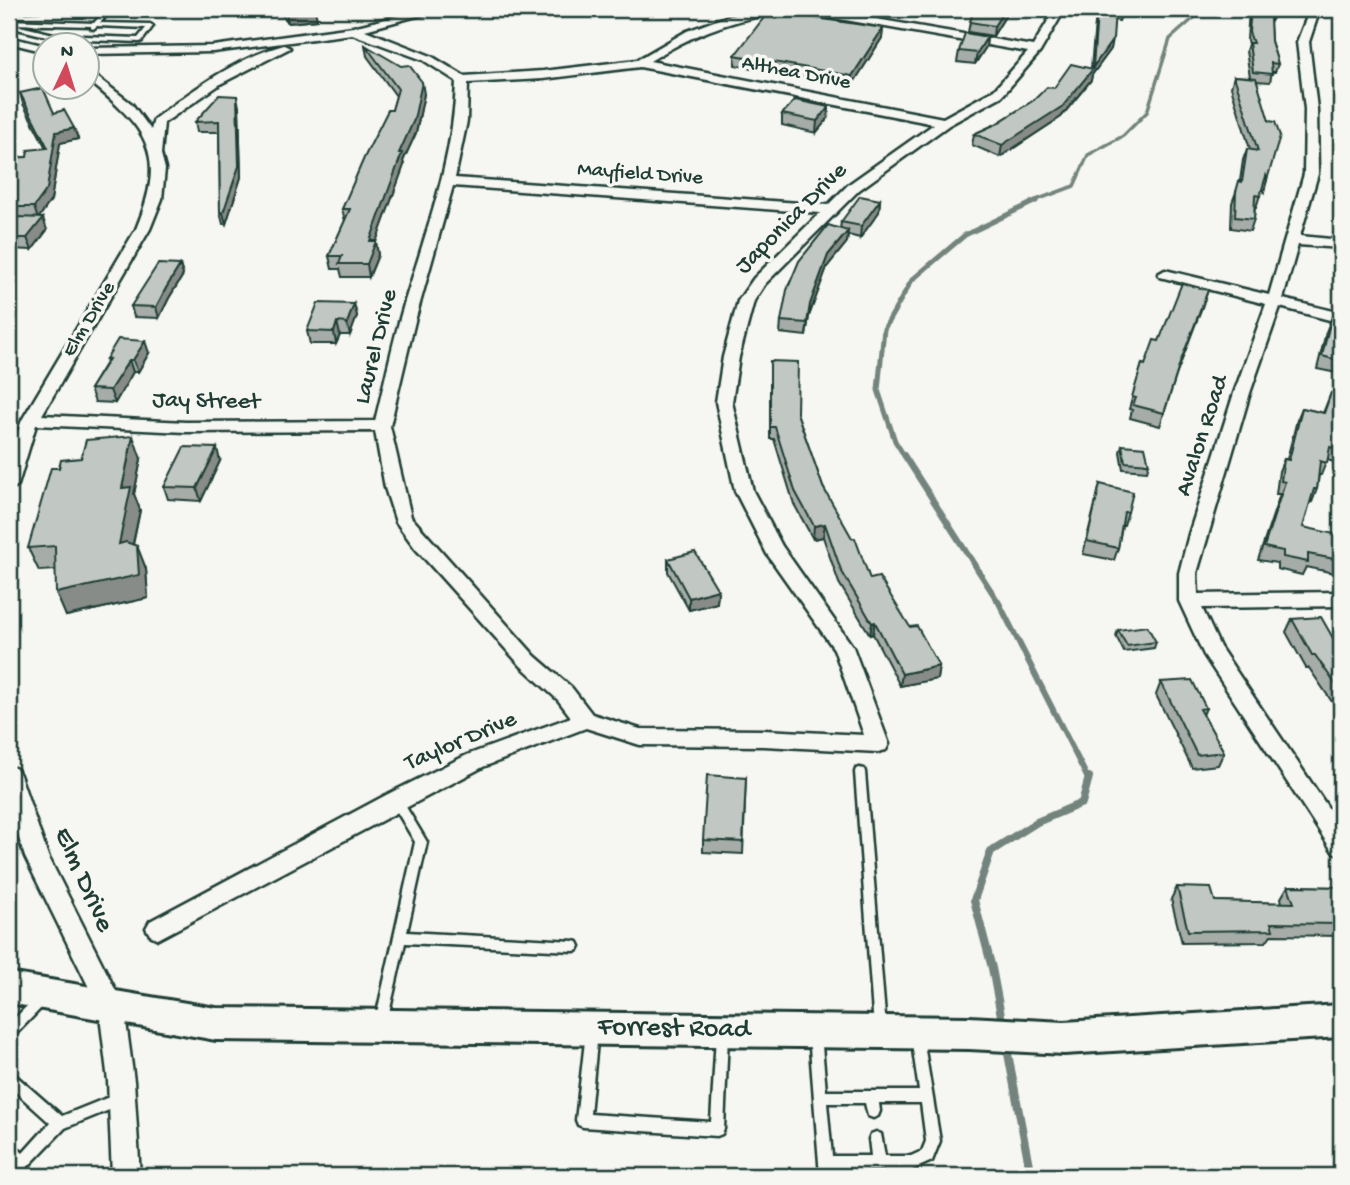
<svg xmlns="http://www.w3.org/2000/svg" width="1350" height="1185" viewBox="0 0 1350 1185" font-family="'Gochi Hand',sans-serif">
<rect width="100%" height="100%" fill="#f6f6f2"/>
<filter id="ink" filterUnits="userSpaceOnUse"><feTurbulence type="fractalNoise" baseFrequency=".0143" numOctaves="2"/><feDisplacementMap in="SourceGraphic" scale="14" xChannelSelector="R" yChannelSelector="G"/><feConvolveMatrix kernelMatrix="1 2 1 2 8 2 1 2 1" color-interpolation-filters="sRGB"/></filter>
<g filter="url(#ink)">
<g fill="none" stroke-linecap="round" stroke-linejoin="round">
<!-- stream-far3 -->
<path stroke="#72847d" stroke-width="3.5" d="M 1031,202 L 1074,186 L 1088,155 L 1123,136 L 1147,112 L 1170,39 L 1204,9"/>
<!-- stream-far2 -->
<path stroke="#72847d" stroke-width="5" d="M 905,457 L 895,441 L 878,390 L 884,329 L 912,280 L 965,235 L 1036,201"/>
<!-- stream-far1 -->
<path stroke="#72847d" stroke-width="6" d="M 904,455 L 999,603 L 1088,779"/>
<!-- stream -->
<path stroke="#72847d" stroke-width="8" d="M 1003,1026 L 992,968 L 974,900 L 991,851 L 1037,822 L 1082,803 L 1089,777
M 1006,1043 L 1031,1176"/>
<defs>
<path id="lane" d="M 106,9 L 112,9 L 100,23 L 150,24 L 153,26 L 142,41 L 140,42 L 58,39 L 9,27 L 9,20 L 94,23 ZM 11,24 L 91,26 L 91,28 L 93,29 L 97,26 L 146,28 L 138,38 L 58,35 Z
M 860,768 L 864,769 L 865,772 L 886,1028 L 884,1032 L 880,1034 L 876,1032 L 874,1028 L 855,772 L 856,769 Z
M 396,795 L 400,797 L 427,842 L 407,932 L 574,941 L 578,942 L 580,946 L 578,950 L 574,951 L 405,943 L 387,1022 L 385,1026 L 381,1028 L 377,1026 L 375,1022 L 415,842 L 390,800 L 392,797 Z
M 41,994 L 45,996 L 47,1000 L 45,1004 L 14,1036 L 9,1038 L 9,1024 L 37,996 Z
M 592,1026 L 597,1028 L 598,1032 L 590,1114 L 711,1122 L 716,1035 L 717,1031 L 722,1029 L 727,1031 L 728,1035 L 724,1129 L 722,1134 L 717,1136 L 583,1127 L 578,1125 L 576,1120 L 586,1032 L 587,1028 Z
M 815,1029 L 820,1031 L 821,1035 L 826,1091 L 919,1091 L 911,1036 L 912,1032 L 917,1030 L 922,1032 L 940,1141 L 932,1161 L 912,1170 L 833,1170 L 834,1176 L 820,1176 L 809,1035 L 810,1031 ZM 827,1103 L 865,1103 L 868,1116 L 873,1118 L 878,1116 L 880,1111 L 879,1103 L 921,1103 L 926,1141 L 922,1151 L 911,1156 L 885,1156 L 881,1134 L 876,1132 L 871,1134 L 869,1139 L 871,1156 L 832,1156 Z
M 9,1072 L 14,1074 L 62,1116 L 119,1093 L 124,1094 L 126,1099 L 124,1104 L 65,1128 L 19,1176 L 9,1176 L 9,1167 L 13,1163 L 9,1159 L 9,1143 L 14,1145 L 23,1153 L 50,1123 L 9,1086 Z"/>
<path id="street" d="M 426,9 L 443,9 L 365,30 L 431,56 L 464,76 L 543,71 L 637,60 L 687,31 L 725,17 L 761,9 L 792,9 L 787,12 C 737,17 692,34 650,61 L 943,118 L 994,90 L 1028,52 L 800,12 L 795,9 L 818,9 L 1033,46 L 1055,9 L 1065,9 L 1040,52 L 1002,96 L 949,125 L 859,190 L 765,284 L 754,301 L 739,357 L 732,402 L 753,491 L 782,546 L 853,647 L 889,744 L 886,750 L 878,752 L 764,746 L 640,745 L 586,728 L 483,767 L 158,939 L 150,935 L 146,928 L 150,921 L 388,794 L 467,755 L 571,717 L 558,700 L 521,666 L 415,548 L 396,522 L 385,488 L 375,431 L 186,432 L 36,425 L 18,485 L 9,491 L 9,457 L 22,420 L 136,229 C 168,152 147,129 88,80 L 88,70 L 132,104 L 151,130 L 154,119 C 193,90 236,58 284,45 L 290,48 L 222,83 L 164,123 L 161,154 L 165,169 L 162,199 L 150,229 L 42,415 L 186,422 L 375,421 C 385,381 393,340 405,301 C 427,229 454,157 456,81 L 423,60 L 352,34 L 213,52 L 88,54 L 88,48 L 213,46 L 353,27 ZM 640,67 L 934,124 L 849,184 L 828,205 L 455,178 L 467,121 L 468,83 L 543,79 ZM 453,186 L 820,213 L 754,278 L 738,301 L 723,357 L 716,402 L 735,491 L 767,554 L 834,649 L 864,735 L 764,730 L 640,729 L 592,714 L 572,688 L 535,656 L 411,517 L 390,426 L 415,321 Z
M 1310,9 L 1320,9 L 1309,42 L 1317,109 L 1318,174 L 1300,236 L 1341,240 L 1341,248 L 1298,245 L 1283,299 L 1341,313 L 1341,323 L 1280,307 L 1250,393 L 1197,573 L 1198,594 L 1341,592 L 1341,606 L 1202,608 L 1220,647 L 1341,827 L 1341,855 L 1333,852 L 1204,655 L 1179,601 L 1179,573 L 1189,534 L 1234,393 L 1266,304 L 1160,277 L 1158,274 L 1165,270 L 1269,295 L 1304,174 L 1305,109 L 1297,42 Z
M 9,37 L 46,46 L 46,52 L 9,43 Z
M 9,766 L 17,769 L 20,775 L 48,856 L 124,1007 L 134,1081 L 140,1176 L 112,1176 L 108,1081 L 99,1008 L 25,857 L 9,807 Z"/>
<path id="secondary" d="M 9,973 L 216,1008 L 969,1017 L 1064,1022 L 1341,1005 L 1341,1037 L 1064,1054 L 969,1049 L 216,1040 L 9,1003 Z"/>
</defs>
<!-- lane casing -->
<use href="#lane" stroke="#1f3d34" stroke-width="5"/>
<!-- street casing -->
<use href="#street" stroke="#1f3d34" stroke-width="5"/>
<!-- secondary casing -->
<use href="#secondary" stroke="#1f3d34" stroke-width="6"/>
<!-- lane -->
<use href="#lane" fill="#f6f6f2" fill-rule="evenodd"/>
<!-- street -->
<use href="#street" fill="#f6f6f2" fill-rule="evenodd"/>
<!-- secondary -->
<use href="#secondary" fill="#f6f6f2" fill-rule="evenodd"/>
</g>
<!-- wall -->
<path fill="#a6aca8" stroke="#1f3d34" stroke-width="2" d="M 10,9 L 42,9 L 40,12 L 12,13 Z
M 279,9 L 314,9 L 317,20 L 288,23 Z
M 974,9 L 1019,9 L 1017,14 L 1007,13 L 993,36 L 968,32 L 970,22 Z
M 1102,9 L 1124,9 L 1119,21 L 1114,20 L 1111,49 L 1092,75 L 1091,80 L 1061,117 L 1000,157 L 972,145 L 974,134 L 996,124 L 1054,88 L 1091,68 L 1095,23 L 1097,13 L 1100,13 Z
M 1249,9 L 1278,9 L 1270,22 L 1271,41 L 1278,64 L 1275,72 L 1272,72 L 1270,82 L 1256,81 L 1267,180 L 1264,192 L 1262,188 L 1256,208 L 1255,208 L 1254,219 L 1250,231 L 1231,228 L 1232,203 L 1240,181 L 1243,160 L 1247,149 L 1250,149 L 1231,87 L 1234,76 L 1250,77 L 1246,51 L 1248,44 L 1247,40 Z
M 883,28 L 882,38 L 851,87 L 735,65 L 735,55 Z
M 987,37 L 986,47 L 975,64 L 957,62 L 959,51 Z
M 365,45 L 424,94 L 416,133 L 403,161 L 404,165 L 376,242 L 378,255 L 369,277 L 342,277 L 340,269 L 332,269 L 329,256 L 345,221 L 342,209 L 392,110 L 396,96 L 367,56 Z
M 20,93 L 54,113 L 74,128 L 78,139 L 60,143 L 51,200 L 38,218 L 47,230 L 32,250 L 9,249 L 9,226 L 15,218 L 9,218 L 9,158 L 27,157 L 46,148 L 23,104 Z
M 239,107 L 241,177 L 226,224 L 223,224 L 220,212 L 219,132 L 197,132 L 195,122 Z
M 829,107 L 828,118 L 816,133 L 782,125 L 782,114 Z
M 880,200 L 879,212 L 860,238 L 848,235 L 847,242 L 827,267 L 809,316 L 806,336 L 780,333 L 781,321 L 840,229 L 841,222 Z
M 180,265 L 183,275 L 169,298 L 159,318 L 134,317 L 131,306 Z
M 1208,290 L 1177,373 L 1160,426 L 1130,418 L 1132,410 L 1129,409 L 1142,364 L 1145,365 L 1159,341 Z
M 354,304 L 357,316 L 350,335 L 340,335 L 336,344 L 310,344 L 307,331 Z
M 1331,319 L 1341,361 L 1337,373 L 1317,369 L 1326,332 Z
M 149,353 L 138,372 L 133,372 L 115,403 L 95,402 L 90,389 L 107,361 L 106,359 Z
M 770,361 L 797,413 L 823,487 L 870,579 L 939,666 L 937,679 L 900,686 L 873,634 L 870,635 L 839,583 L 823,537 L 813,539 L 794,504 L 774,439 L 770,439 Z
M 1331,393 L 1341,395 L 1341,464 L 1327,460 L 1321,475 L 1319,475 L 1317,489 L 1312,502 L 1310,501 L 1303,527 L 1340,560 L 1334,573 L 1306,567 L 1302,575 L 1277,569 L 1277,563 L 1258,560 L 1280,494 L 1276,494 L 1279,471 L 1284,459 L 1287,459 L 1297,420 L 1302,408 L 1323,413 Z
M 1122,445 L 1149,464 L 1147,471 L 1123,469 L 1120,452 Z
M 141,459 L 134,494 L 140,510 L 133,545 L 137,546 L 146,569 L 148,598 L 66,616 L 56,570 L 39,571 L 28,548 Z
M 220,461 L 201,501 L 168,499 L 164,487 Z
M 1100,484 L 1128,512 L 1124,525 L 1122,525 L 1118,548 L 1114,560 L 1083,554 Z
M 668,559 L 718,590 L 717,603 L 689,610 L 668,572 Z
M 1292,619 L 1341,652 L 1341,715 L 1309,668 L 1306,668 L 1286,632 Z
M 1118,630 L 1156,642 L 1154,648 L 1124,652 L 1116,636 Z
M 1161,682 L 1206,708 L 1203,715 L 1224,752 L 1218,765 L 1192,768 L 1156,695 Z
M 746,778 L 743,854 L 703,852 L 703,840 Z
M 1288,886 L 1341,887 L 1341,936 L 1271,935 L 1266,942 L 1182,943 L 1171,899 L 1177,887 L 1215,901 L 1282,903 L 1281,898 Z"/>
<!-- shaded-wall -->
<path fill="#878c88" stroke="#1f3d34" stroke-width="2" d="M 315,9 L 317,20 L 288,23 L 286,13 Z
M 1005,9 L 1008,9 L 1007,13 L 993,36 L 994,26 Z
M 1276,9 L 1278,9 L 1268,27 L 1270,19 Z
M 883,28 L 882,38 L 851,87 L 852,76 Z
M 987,37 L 986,47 L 975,64 L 977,53 Z
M 1113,39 L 1111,49 L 1092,75 L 1091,80 L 1061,117 L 1000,157 L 1002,145 L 1092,70 L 1093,67 Z
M 422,82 L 424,94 L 416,133 L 403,161 L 404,165 L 376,242 L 378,255 L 369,277 L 367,264 L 370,241 Z
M 237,96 L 239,107 L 241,177 L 226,224 L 223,213 Z
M 829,107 L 828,118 L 816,133 L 817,121 Z
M 74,128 L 78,139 L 60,143 L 51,200 L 38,219 L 34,207 L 56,132 Z
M 880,200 L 879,212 L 860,238 L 861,226 Z
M 43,218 L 47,230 L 32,250 L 27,238 Z
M 848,231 L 847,242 L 827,267 L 809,316 L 806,336 L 810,304 L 828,255 Z
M 180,265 L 183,275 L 169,298 L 159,318 L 156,307 L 166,288 Z
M 1208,290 L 1204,302 L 1176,375 L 1180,363 Z
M 354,304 L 357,316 L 350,335 L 347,323 Z
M 337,322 L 340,335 L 336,344 L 334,332 Z
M 145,341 L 149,353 L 138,372 L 133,360 Z
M 129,360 L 133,372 L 115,403 L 110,390 Z
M 133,436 L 141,459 L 134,494 L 140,510 L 128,567 L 119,544 L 122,488 Z
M 217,448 L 220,461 L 201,501 L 197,488 Z
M 825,524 L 823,537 L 813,539 L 814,526 Z
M 137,546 L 146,569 L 148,598 L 66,616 L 56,593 Z
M 718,590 L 717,603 L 689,610 L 689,598 Z
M 875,622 L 873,634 L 870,635 L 872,623 Z
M 939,666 L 937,679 L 900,686 L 902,674 Z"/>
<!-- building -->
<path fill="#c1c8c3" stroke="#1f3d34" stroke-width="2" d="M 283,9 L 315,9 L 286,13 Z
M 974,9 L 1005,9 L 994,26 L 970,22 Z
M 1102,9 L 1123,9 L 1122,11 L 1115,10 L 1113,39 L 1093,67 L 1097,13 L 1100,13 Z
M 1251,9 L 1276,9 L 1270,19 L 1271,41 L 1278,64 L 1271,63 L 1272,74 L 1253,72 L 1249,43 L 1253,43 L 1249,32 Z
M 769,11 L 883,28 L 852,76 L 735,55 Z
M 965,33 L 987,37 L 977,53 L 959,51 Z
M 365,45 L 401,66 L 409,65 L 422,82 L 414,120 L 399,153 L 402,153 L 370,241 L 376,241 L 367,264 L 339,264 L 342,256 L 329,256 L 350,209 L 342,209 L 364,158 L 388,110 L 392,110 L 398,89 Z
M 1071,64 L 1093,69 L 1063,106 L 1002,145 L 974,134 L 996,124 L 1034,100 L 1047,87 L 1054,88 Z
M 1234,76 L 1256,78 L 1269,121 L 1275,122 L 1280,136 L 1267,180 L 1266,176 L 1260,196 L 1255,195 L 1254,219 L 1235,217 L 1236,192 L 1239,181 L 1242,182 L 1247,149 L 1258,151 Z
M 43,88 L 54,113 L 64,110 L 74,128 L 56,132 L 47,189 L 34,207 L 9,207 L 9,198 L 16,189 L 9,189 L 9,158 L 27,157 L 28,150 L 48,148 L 20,93 Z
M 219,95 L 237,96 L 239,166 L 223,213 L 220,212 L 219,121 L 195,122 Z
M 795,100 L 829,107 L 817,121 L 782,114 Z
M 860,196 L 880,200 L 861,226 L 841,222 Z
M 16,217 L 43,218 L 27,238 L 9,238 L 9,226 Z
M 828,225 L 848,231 L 828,255 L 810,304 L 807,323 L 781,321 L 787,290 L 799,261 Z
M 158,264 L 180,265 L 166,288 L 156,307 L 131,306 Z
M 1182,283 L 1208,290 L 1180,363 L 1164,413 L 1133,405 L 1136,398 L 1132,397 L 1142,364 L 1145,365 L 1154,340 L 1159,341 Z
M 318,303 L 354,304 L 347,323 L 337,322 L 334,332 L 307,331 Z
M 1331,319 L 1341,322 L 1341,361 L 1322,356 Z
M 118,339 L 145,341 L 133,360 L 129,360 L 110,390 L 90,389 L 109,359 L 106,359 Z
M 770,361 L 798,362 L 797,413 L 823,487 L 852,538 L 855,538 L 870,579 L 879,577 L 910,627 L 917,626 L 939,666 L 902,674 L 875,622 L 872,623 L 841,570 L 825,524 L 814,526 L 795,491 L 775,427 L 770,427 Z
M 1331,393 L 1341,395 L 1341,450 L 1330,447 L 1327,463 L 1320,461 L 1317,489 L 1314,489 L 1303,527 L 1339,535 L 1340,560 L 1308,554 L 1308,562 L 1283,557 L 1283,551 L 1264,547 L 1285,482 L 1281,481 L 1284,459 L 1289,460 L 1302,408 L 1324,413 Z
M 133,436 L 122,488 L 131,487 L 119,544 L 126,542 L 137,546 L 139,575 L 56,593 L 55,546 L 28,548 L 51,468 L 59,468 L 61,460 L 81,458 L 86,440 Z
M 1122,445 L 1145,447 L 1149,464 L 1125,462 Z
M 184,447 L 217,448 L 197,488 L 164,487 Z
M 1100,484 L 1133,492 L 1128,512 L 1124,512 L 1118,548 L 1087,541 Z
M 695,552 L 718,590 L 689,598 L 668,559 Z
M 1321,617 L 1341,652 L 1341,692 L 1315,655 L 1312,655 L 1292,619 Z
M 1147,626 L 1156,642 L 1127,646 L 1118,630 Z
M 1192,680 L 1206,708 L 1200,709 L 1224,752 L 1197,755 L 1161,682 Z
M 707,775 L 746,778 L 743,842 L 703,840 Z
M 1288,886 L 1341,887 L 1341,924 L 1271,923 L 1273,930 L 1188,931 L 1177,887 L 1211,888 L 1215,901 L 1294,903 Z"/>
</g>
<g text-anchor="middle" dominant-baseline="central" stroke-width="7" stroke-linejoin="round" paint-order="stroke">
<!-- far-street labels -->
<g font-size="21" fill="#1f3d34" stroke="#f6f6f2">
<text transform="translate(796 74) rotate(11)">Althea Drive</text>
<text transform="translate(640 175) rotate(4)">Mayfield Drive</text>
<text transform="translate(90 320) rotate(-59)">Elm Drive</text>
</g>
<!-- street labels -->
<g font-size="24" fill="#1f3d34" stroke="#f6f6f2">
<text transform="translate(792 219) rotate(-45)">Japonica Drive</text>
<text transform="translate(377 347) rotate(-76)">Laurel Drive</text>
<text transform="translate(206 402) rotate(1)">Jay Street</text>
<text transform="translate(1203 436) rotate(-72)">Avalon Road</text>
<text transform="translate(461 742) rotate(-23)">Taylor Drive</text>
</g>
<!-- near-street labels -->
<g font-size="28" fill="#1f3d34" stroke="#f6f6f2">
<text transform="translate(83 880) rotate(66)">Elm Drive</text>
<text transform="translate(674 1029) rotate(1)">Forrest Road</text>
</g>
</g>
<!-- margin -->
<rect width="1350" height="1185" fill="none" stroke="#f6f6f2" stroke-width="35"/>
<rect x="18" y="18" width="1315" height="1150" fill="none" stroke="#1f3d34" stroke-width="2.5" filter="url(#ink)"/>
<!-- north arrow -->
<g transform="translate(66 66) rotate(4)"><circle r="33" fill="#f6f6f2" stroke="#a0aca6" stroke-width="2"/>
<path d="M0-5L12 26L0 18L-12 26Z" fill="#d1495b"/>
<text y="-10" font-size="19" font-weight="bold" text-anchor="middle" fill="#1f3d34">N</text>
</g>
</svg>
